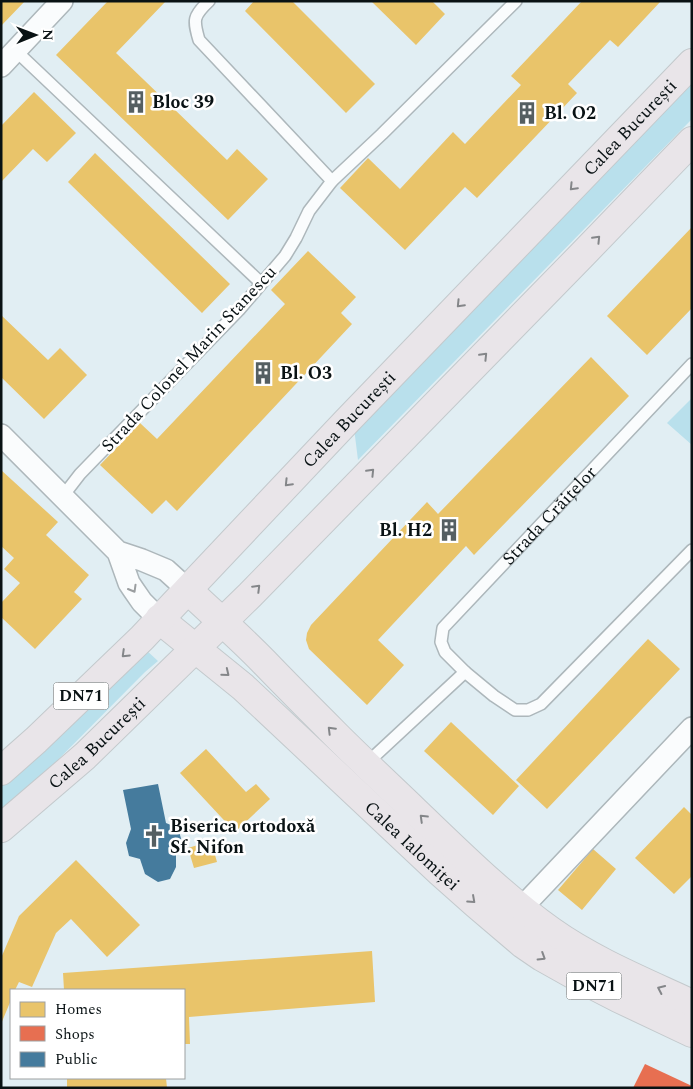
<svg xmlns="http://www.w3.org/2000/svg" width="693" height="1089" viewBox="0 0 693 1089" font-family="Spectral,serif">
<rect width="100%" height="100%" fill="#e1eef3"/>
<!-- green -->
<path fill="#b9e0ec" d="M 692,80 L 692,119 L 358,460 L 354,428 Z
M 692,398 L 692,445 L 667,423 Z
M 145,649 L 158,661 L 145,672 L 25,793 L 1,809 L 1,780 Z"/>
<!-- homes -->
<path fill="#e9c46a" d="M 1,1 L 25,1 L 1,26 Z
M 108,1 L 166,1 L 116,53 L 227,160 L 237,149 L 268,179 L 228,220 L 56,55 Z
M 254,1 L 292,1 L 375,84 L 346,113 L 245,11 Z
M 371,1 L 432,1 L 445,14 L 416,45 Z
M 582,1 L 661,1 L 618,47 L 610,40 L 568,84 L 577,93 L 477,198 L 465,187 L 405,250 L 340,188 L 368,158 L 400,189 L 453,132 L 465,144 L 521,85 L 511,76 Z
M 34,92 L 76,133 L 47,162 L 33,149 L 1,182 L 1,126 Z
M 95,153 L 230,284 L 202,313 L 68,182 Z
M 692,227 L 692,308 L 647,355 L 607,316 Z
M 308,251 L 356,297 L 341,313 L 352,324 L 177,511 L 166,500 L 152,514 L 100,465 L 140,423 L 157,439 L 285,304 L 271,290 Z
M 1,315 L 48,360 L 60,348 L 87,375 L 44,419 L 1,377 Z
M 591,357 L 629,396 L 474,555 L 466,546 L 378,640 L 404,665 L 367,705 L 309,649 L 306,640 L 307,633 L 311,625 L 427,502 L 438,514 Z
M 1,470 L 58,522 L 46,535 L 89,575 L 74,592 L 82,599 L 35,649 L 1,617 L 1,603 L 20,583 L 4,569 L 14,558 L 1,546 Z
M 648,639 L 680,669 L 547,809 L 516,780 Z
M 451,722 L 519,786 L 493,815 L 424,751 Z
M 206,749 L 246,792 L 256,784 L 270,799 L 235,832 L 180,773 Z
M 684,807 L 692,815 L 692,876 L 674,894 L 635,858 Z
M 211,841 L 217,862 L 194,868 L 188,848 Z
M 593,849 L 616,869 L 582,910 L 558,890 Z
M 76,860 L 140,925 L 107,957 L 71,919 L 56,933 L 32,987 L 19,982 L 15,990 L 11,990 L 11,1000 L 1,1024 L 1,958 L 19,916 Z
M 372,951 L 375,1002 L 189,1017 L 190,1044 L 184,1044 L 184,990 L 64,990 L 63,973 Z
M 67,1078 L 166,1078 L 167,1088 L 67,1088 Z"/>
<!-- shops -->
<path fill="#e76f51" d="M 645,1064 L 692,1086 L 692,1088 L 633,1088 Z"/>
<!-- public -->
<path fill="#457b9d" d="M 158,784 L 166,823 L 178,828 L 182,842 L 176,853 L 176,867 L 170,879 L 158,882 L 145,874 L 140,859 L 129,856 L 126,843 L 131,829 L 123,790 Z"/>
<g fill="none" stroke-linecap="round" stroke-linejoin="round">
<defs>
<g id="service">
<path d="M 209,1 C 193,16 193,20 199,40 L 332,181"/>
<path d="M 16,51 L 261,283"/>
<path d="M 63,496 L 80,474 L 239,310 L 285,256 L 296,238 L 309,211 L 332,181 L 382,134 L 516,1"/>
<path id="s1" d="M 465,672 L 445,652 L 441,642 L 443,628 L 692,364"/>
<path d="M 366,764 L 465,672 L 494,696 L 515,710 L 528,710 L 541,704 L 692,550"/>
</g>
<path id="minor" d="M 1,66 L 62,1
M 1,435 L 118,552 L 129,583 L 133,589 L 142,602 L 159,619
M 118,552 L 142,560 L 166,570 L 188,590
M 511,919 L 692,728"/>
<g id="primary">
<path d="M 188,590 C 213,614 240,637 264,662 C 288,687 312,711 336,735 C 362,761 389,786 415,811 C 459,853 502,896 551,931 C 593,961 645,982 692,1004"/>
<path id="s2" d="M 159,619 L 243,687 L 440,872 L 476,904 L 523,944 L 542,957 L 583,980 L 618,998 L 692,1033"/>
<path id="s3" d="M 1,771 L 36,740 L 142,638 L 346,422 L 692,63"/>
<path id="s4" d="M 1,828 L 85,756 L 250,595 L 583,254 L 692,141"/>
</g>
</defs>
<!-- service casing -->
<use href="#service" stroke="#adb7bb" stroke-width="14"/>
<!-- minor casing -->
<use href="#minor" stroke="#adb7bb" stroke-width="24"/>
<!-- primary casing -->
<use href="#primary" stroke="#c3c9cc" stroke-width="30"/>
<!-- service -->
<use href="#service" stroke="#fafcfd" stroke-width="11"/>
<!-- minor -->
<use href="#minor" stroke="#fafcfd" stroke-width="21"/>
<!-- primary -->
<use href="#primary" stroke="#e9e5e9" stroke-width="28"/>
</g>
<!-- one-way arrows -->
<defs><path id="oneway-chevron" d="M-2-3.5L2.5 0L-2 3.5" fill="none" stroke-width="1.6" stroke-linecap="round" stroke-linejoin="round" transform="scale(1.25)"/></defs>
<g stroke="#848689">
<use href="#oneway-chevron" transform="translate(573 187) rotate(134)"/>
<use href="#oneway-chevron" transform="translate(597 239) rotate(-46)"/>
<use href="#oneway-chevron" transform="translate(460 304) rotate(134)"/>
<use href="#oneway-chevron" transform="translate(484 356) rotate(-46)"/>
<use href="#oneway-chevron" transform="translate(371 472) rotate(-46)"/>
<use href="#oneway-chevron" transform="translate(288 483) rotate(134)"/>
<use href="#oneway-chevron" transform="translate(257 588) rotate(-45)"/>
<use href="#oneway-chevron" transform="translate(125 654) rotate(136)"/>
<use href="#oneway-chevron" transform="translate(226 673) rotate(39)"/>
<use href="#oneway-chevron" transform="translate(331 730) rotate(-135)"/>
<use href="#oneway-chevron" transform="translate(423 818) rotate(-136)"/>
<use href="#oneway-chevron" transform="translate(472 900) rotate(42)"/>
<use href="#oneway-chevron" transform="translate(542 957) rotate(32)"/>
<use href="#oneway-chevron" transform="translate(661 989) rotate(-155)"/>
</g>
<use stroke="#9a9ea0" href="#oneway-chevron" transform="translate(133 589) rotate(60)"/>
<!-- icons -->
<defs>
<symbol id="building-bare" viewBox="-9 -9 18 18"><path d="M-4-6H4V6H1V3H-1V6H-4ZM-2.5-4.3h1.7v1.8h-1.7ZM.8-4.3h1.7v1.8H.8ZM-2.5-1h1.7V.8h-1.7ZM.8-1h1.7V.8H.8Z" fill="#555f62" stroke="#fff" stroke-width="2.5" paint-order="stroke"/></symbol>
<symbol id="church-bare" viewBox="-9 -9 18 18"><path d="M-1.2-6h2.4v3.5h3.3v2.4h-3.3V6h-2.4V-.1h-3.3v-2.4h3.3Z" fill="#555f62" stroke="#fff" stroke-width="2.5" paint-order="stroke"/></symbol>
</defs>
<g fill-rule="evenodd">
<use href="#building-bare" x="120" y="86" width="32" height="32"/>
<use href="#building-bare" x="511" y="97" width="32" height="32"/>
<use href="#building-bare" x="247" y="357" width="32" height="32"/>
<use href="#building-bare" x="433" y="514" width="32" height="32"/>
<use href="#church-bare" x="138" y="820" width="32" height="32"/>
</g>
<g text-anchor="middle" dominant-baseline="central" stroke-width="5" stroke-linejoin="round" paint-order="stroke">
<!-- shield labels -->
<g fill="#fff" stroke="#53595a" stroke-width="1">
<rect x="53.5" y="682.5" width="55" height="27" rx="4"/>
<rect x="566.5" y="972.5" width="55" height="27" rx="4"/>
</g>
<g font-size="16" font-weight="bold" fill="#091214">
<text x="81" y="696">DN71</text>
<text x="594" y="986">DN71</text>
</g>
<!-- poi labels -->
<g font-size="18" font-weight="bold" fill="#091214" stroke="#fff" text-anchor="start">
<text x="152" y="102">Bloc 39</text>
<text x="544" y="113">Bl. O2</text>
<text x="280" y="373">Bl. O3</text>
<text x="432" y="530" text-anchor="end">Bl. H2</text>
<text x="170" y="826">Biserica ortodoxă<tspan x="170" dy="21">Sf. Nifon</tspan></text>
</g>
<!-- street labels -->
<g font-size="18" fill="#091214" stroke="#fff">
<text stroke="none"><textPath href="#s3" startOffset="900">Calea București</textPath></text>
<text transform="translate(189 359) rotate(-47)">Strada Colonel Marin Stanescu</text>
<text stroke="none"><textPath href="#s3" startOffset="495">Calea București</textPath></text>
<text stroke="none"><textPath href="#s1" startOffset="208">Strada Crăițelor</textPath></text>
<text stroke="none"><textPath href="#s4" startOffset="128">Calea București</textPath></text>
<text stroke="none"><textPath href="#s2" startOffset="340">Calea Ialomiței</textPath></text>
</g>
</g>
<!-- border -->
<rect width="693" height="1089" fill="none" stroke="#091214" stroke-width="5"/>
<!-- legend -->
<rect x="10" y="989" width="175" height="90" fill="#ffffff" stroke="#9da0a1"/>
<rect x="20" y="1002" width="25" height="15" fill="#e9c46a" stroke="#9da0a1"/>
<text x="55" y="1014" font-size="15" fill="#091214">Homes</text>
<rect x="20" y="1026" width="25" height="15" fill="#e76f51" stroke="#9da0a1"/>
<text x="55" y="1039" font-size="15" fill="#091214">Shops</text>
<rect x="20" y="1052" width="25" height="15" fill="#457b9d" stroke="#9da0a1"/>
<text x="55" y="1064" font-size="15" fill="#091214">Public</text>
<!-- north arrow -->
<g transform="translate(35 35) rotate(89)" stroke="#ffffff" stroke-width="4" paint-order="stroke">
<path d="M0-4L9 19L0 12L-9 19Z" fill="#091214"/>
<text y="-8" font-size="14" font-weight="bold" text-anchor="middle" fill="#091214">N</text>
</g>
</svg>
